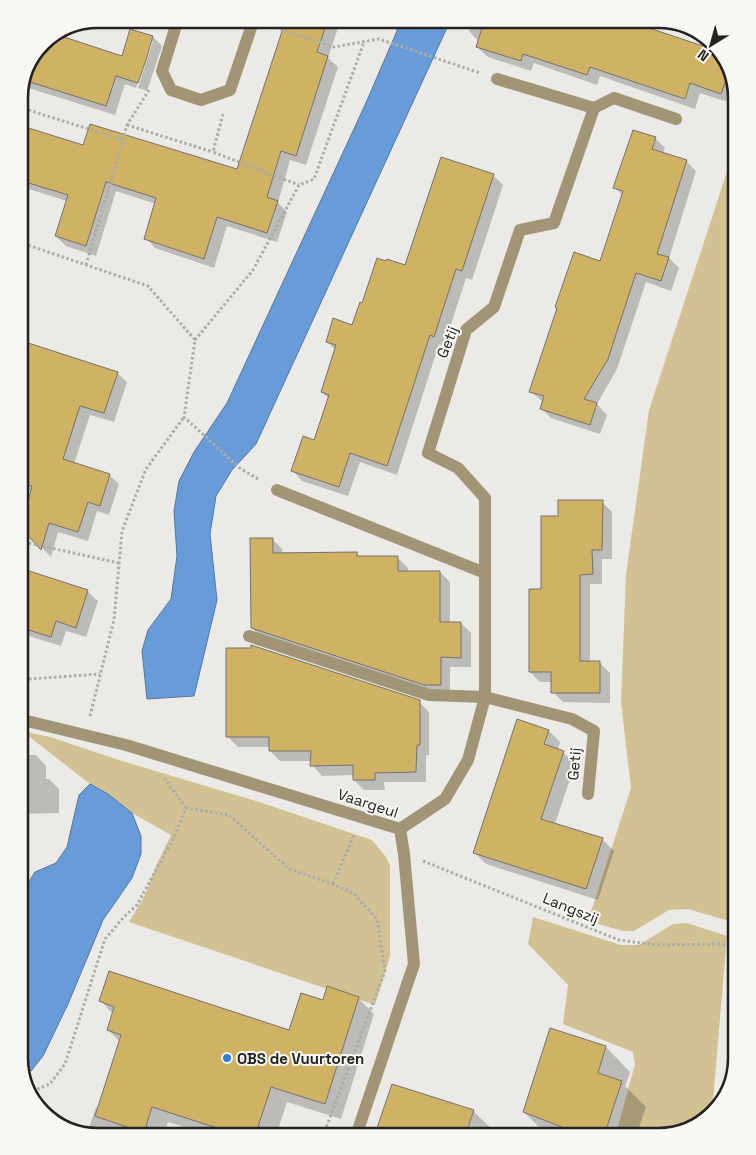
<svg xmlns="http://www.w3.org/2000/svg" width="756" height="1155" viewBox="0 0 756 1155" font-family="'Space Grotesk',sans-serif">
<rect width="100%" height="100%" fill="#ebeae6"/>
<!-- green -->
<path fill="#d2c193" d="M 737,141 L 737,890 L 729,921 L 688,909 L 669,910 L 634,931 L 623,931 L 588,921 L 631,788 L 621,702 L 626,575 L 649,410 Z
M 22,731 L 50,737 L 122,761 L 256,801 L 372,840 L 386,857 L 390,866 L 390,956 L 375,1005 L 129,922 L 145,895 L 157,864 L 171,835 L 132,813 L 108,794 L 90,784 Z
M 533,917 L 621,945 L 639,945 L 673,924 L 687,923 L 727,936 L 712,1112 L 698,1126 L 659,1136 L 621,1136 L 616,1134 L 635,1064 L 633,1052 L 563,1024 L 568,985 L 528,944 Z"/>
<!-- water -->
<path fill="#689cd8" stroke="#5377a1" d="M 398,19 L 451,19 L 256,444 L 232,470 L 216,496 L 210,534 L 217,600 L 194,696 L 147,699 L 142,651 L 148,630 L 171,599 L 177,556 L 174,511 L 179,481 L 194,452 L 227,403 L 365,105 L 397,31 Z
M 90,784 L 108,794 L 132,813 L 141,836 L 141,854 L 132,878 L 103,920 L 68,1004 L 43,1056 L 31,1071 L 22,1071 L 19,1057 L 19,941 L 26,886 L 35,872 L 56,863 L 67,847 L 79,795 Z"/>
<!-- shadow -->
<path fill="#0003" d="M 275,19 L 341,19 L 328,58 L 338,67 L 306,165 L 290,160 L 278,203 L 287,212 L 277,242 L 227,226 L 214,268 L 155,248 L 146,238 L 156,204 L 116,191 L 96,256 L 66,246 L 56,236 L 67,201 L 19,186 L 19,126 L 84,146 L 238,170 L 283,32 L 274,23 Z
M 473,19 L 592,19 L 727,58 L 735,90 L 731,103 L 700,93 L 695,109 L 600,76 L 597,85 L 534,63 L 531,71 L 488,57 L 477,47 L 479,42 L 469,31 Z
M 131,30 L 153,37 L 162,46 L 147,91 L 138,88 L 153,41 L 151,41 L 136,88 L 125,84 L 115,115 L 22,86 L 42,42 L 55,36 L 122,58 Z
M 655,138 L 665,148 L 663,154 L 686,161 L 696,171 L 669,258 L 679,268 L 671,291 L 646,282 L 617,369 L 597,404 L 607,415 L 600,434 L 551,418 L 541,408 L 543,402 L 531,392 L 601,263 L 623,196 L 615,188 Z
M 493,175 L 503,185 L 472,280 L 466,278 L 444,346 L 439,344 L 397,475 L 360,462 L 348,496 L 302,481 L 293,471 L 315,442 L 329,399 L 322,392 L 336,350 L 327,342 L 353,326 L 363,304 L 406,267 Z
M 19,341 L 117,373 L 127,382 L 114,422 L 90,415 L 74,464 L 109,475 L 119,484 L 109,515 L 97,511 L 88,541 L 58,532 L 51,557 L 22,527 L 32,491 L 19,487 Z
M 602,502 L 612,512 L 612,559 L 602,559 L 602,584 L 590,584 L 590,663 L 600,663 L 610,673 L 610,703 L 563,702 L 553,692 L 552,682 L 540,682 L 530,672 L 542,590 L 560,517 Z
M 272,539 L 282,549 L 282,554 L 356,553 L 360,557 L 398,558 L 408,568 L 408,572 L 440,572 L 450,582 L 450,623 L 461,623 L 471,633 L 471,667 L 450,667 L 450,694 L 435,694 L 262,638 L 252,628 Z
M 24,571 L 87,591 L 98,601 L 86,637 L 66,631 L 61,646 L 19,633 L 19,587 Z
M 419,702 L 429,712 L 429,755 L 426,755 L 426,782 L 384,782 L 385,790 L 364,790 L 354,780 L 354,775 L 322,776 L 312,765 L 312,761 L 280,761 L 270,751 L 270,747 L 238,747 L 228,737 Z
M 549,731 L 560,742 L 558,750 L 563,752 L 575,764 L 555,824 L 602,839 L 614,851 L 598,900 L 486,864 L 475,853 Z
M 19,755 L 36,755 L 46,766 L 46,779 L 49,779 L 59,789 L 59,813 L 19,814 Z
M 358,998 L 374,1014 L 341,1119 L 287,1102 L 276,1136 L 212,1136 L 168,1122 L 163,1136 L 93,1136 L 87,1134 L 96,1107 L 99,1108 L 120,1042 L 108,1030 L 113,1014 L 101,1001 L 290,1031 L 323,1002 Z
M 551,1029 L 606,1047 L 630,1072 L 625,1086 L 646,1107 L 636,1136 L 548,1136 L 524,1112 Z
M 393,1085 L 473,1111 L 495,1132 L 493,1136 L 376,1136 Z"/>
<!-- building -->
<path fill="#cfb263" stroke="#74726f" d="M 286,19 L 328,19 L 317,52 L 328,56 L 296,156 L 281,151 L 267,197 L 278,201 L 267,233 L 217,217 L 204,259 L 144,239 L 156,198 L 106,182 L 86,246 L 55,236 L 68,195 L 19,180 L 19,125 L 83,145 L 90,124 L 237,169 Z
M 485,19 L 622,19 L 721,52 L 727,58 L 730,69 L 721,94 L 690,83 L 685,99 L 590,67 L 587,75 L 523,54 L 521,61 L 476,47 Z
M 130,29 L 153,36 L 146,60 L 138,83 L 116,76 L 106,106 L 27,81 L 32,64 L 42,42 L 58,35 L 122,56 Z
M 633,130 L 656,137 L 652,149 L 687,160 L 657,254 L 669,257 L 661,281 L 636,273 L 608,359 L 584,399 L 597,403 L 590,425 L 540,409 L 544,396 L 529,392 L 557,308 L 555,307 L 574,252 L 600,261 L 623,191 L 613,188 Z
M 441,157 L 494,174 L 462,271 L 456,269 L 434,337 L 430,335 L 387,466 L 350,453 L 339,487 L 291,471 L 303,436 L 314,440 L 329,395 L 321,392 L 336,345 L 326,342 L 333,318 L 352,325 L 360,302 L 362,303 L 377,258 L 386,261 L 387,259 L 405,265 Z
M 19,340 L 118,372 L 104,413 L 80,406 L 63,459 L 110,474 L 100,506 L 88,502 L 78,532 L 49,523 L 41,550 L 21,528 L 32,486 L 19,481 Z
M 558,500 L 603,500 L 602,550 L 592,550 L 593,574 L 580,575 L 580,661 L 600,661 L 600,693 L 551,693 L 551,672 L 529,672 L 529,589 L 541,589 L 541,516 L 558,516 Z
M 250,538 L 273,538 L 273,553 L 357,552 L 357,556 L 398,556 L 398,571 L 440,571 L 440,622 L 461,622 L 461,658 L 441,657 L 441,685 L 424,685 L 251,628 Z
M 23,569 L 88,590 L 76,628 L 56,621 L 51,637 L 19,627 L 19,583 Z
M 251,645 L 420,700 L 420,745 L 417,745 L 416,772 L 375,773 L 375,780 L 353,780 L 353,765 L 310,766 L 311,751 L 269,751 L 269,737 L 226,737 L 226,648 L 251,648 Z
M 517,719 L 549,730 L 544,744 L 564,751 L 541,819 L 603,838 L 586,889 L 473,853 Z
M 109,971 L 289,1030 L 301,993 L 323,1000 L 327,986 L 359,997 L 325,1104 L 271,1087 L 255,1136 L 242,1136 L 152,1107 L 144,1133 L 95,1116 L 121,1035 L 107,1030 L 114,1007 L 99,1001 Z
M 550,1028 L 606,1046 L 598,1073 L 622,1081 L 604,1136 L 559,1136 L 562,1127 L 523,1112 Z
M 392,1084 L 474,1110 L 465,1136 L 403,1136 L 377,1128 Z"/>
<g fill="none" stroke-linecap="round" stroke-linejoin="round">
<!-- path -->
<path stroke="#acaba8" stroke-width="3" stroke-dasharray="2.5 2.5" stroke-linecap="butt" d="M 271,26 L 334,47 L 379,39 L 480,73
M 19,107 L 123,140
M 223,114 L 213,152 L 299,185
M 127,125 L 213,152
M 19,242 L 148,286 L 195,340 L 184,417 L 241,469 L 260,480
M 86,265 L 127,125 L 149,90
M 195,340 L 253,270 L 299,185 L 314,179 L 364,42
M 19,541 L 119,563
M 29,679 L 100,674
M 90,716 L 114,620 L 122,531 L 146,469 L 184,417
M 164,778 L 186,808
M 423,861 L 619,940 L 655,945 L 719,944 L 737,946
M 333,884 L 354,835
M 28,1093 L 50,1084 L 65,1064 L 105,939 L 123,918 L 137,905 L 174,837 L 186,808 L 229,815 L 289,869 L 333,884 L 354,894 L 377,919 L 385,971 L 323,1136
M 726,1097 L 737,1001
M 135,1136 L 136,1134 L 141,1136"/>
<!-- minor -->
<path stroke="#a19575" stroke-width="12" d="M 178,19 L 162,71 L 171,90 L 201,100 L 230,90 L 254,19
M 594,108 L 614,98 L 676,119
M 277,490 L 485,573
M 249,636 L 429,695 L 485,697 L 572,719 L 594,731 L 588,794
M 19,697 L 23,719
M 19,719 L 126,745 L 400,829
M 400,829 L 445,799 L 468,760 L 485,697 L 485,498 L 458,468 L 428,453 L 466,330 L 494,307 L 520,230 L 554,223 L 594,108 L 497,79
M 356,1136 L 414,964 L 404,854 L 400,829"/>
</g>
<!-- markers -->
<circle fill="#317dce" stroke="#f9f7f3" stroke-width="2" cx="227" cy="1058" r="5"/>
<g text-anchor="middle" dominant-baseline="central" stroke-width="4" stroke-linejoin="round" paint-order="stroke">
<!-- street labels -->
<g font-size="15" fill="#232221" stroke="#f9f7f3">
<text transform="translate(447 342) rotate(-68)">Getij</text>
<text transform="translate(574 764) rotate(-85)">Getij</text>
<text transform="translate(368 803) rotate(18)">Vaargeul</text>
<text transform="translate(571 908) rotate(22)">Langszij</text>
</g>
<!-- poi labels -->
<g font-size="15" font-weight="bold" fill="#232221" stroke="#f9f7f3" text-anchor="start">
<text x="237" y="1058">OBS de Vuurtoren</text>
</g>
</g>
<!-- crop -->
<path d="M0 0H756V1155H0ZM98 28H658A70 70 0 0 1 728 98V1058A70 70 0 0 1 658 1128H98A70 70 0 0 1 28 1058V98A70 70 0 0 1 98 28Z" fill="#f9f7f3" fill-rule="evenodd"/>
<path fill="none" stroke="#232221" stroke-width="2.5" d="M98 28H658A70 70 0 0 1 728 98V1058A70 70 0 0 1 658 1128H98A70 70 0 0 1 28 1058V98A70 70 0 0 1 98 28Z"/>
<!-- north arrow -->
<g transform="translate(711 45) rotate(217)" stroke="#f9f7f3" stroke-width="4" paint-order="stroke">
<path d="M0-4L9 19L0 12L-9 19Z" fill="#232221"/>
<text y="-8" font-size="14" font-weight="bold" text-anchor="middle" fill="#232221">N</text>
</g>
</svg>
